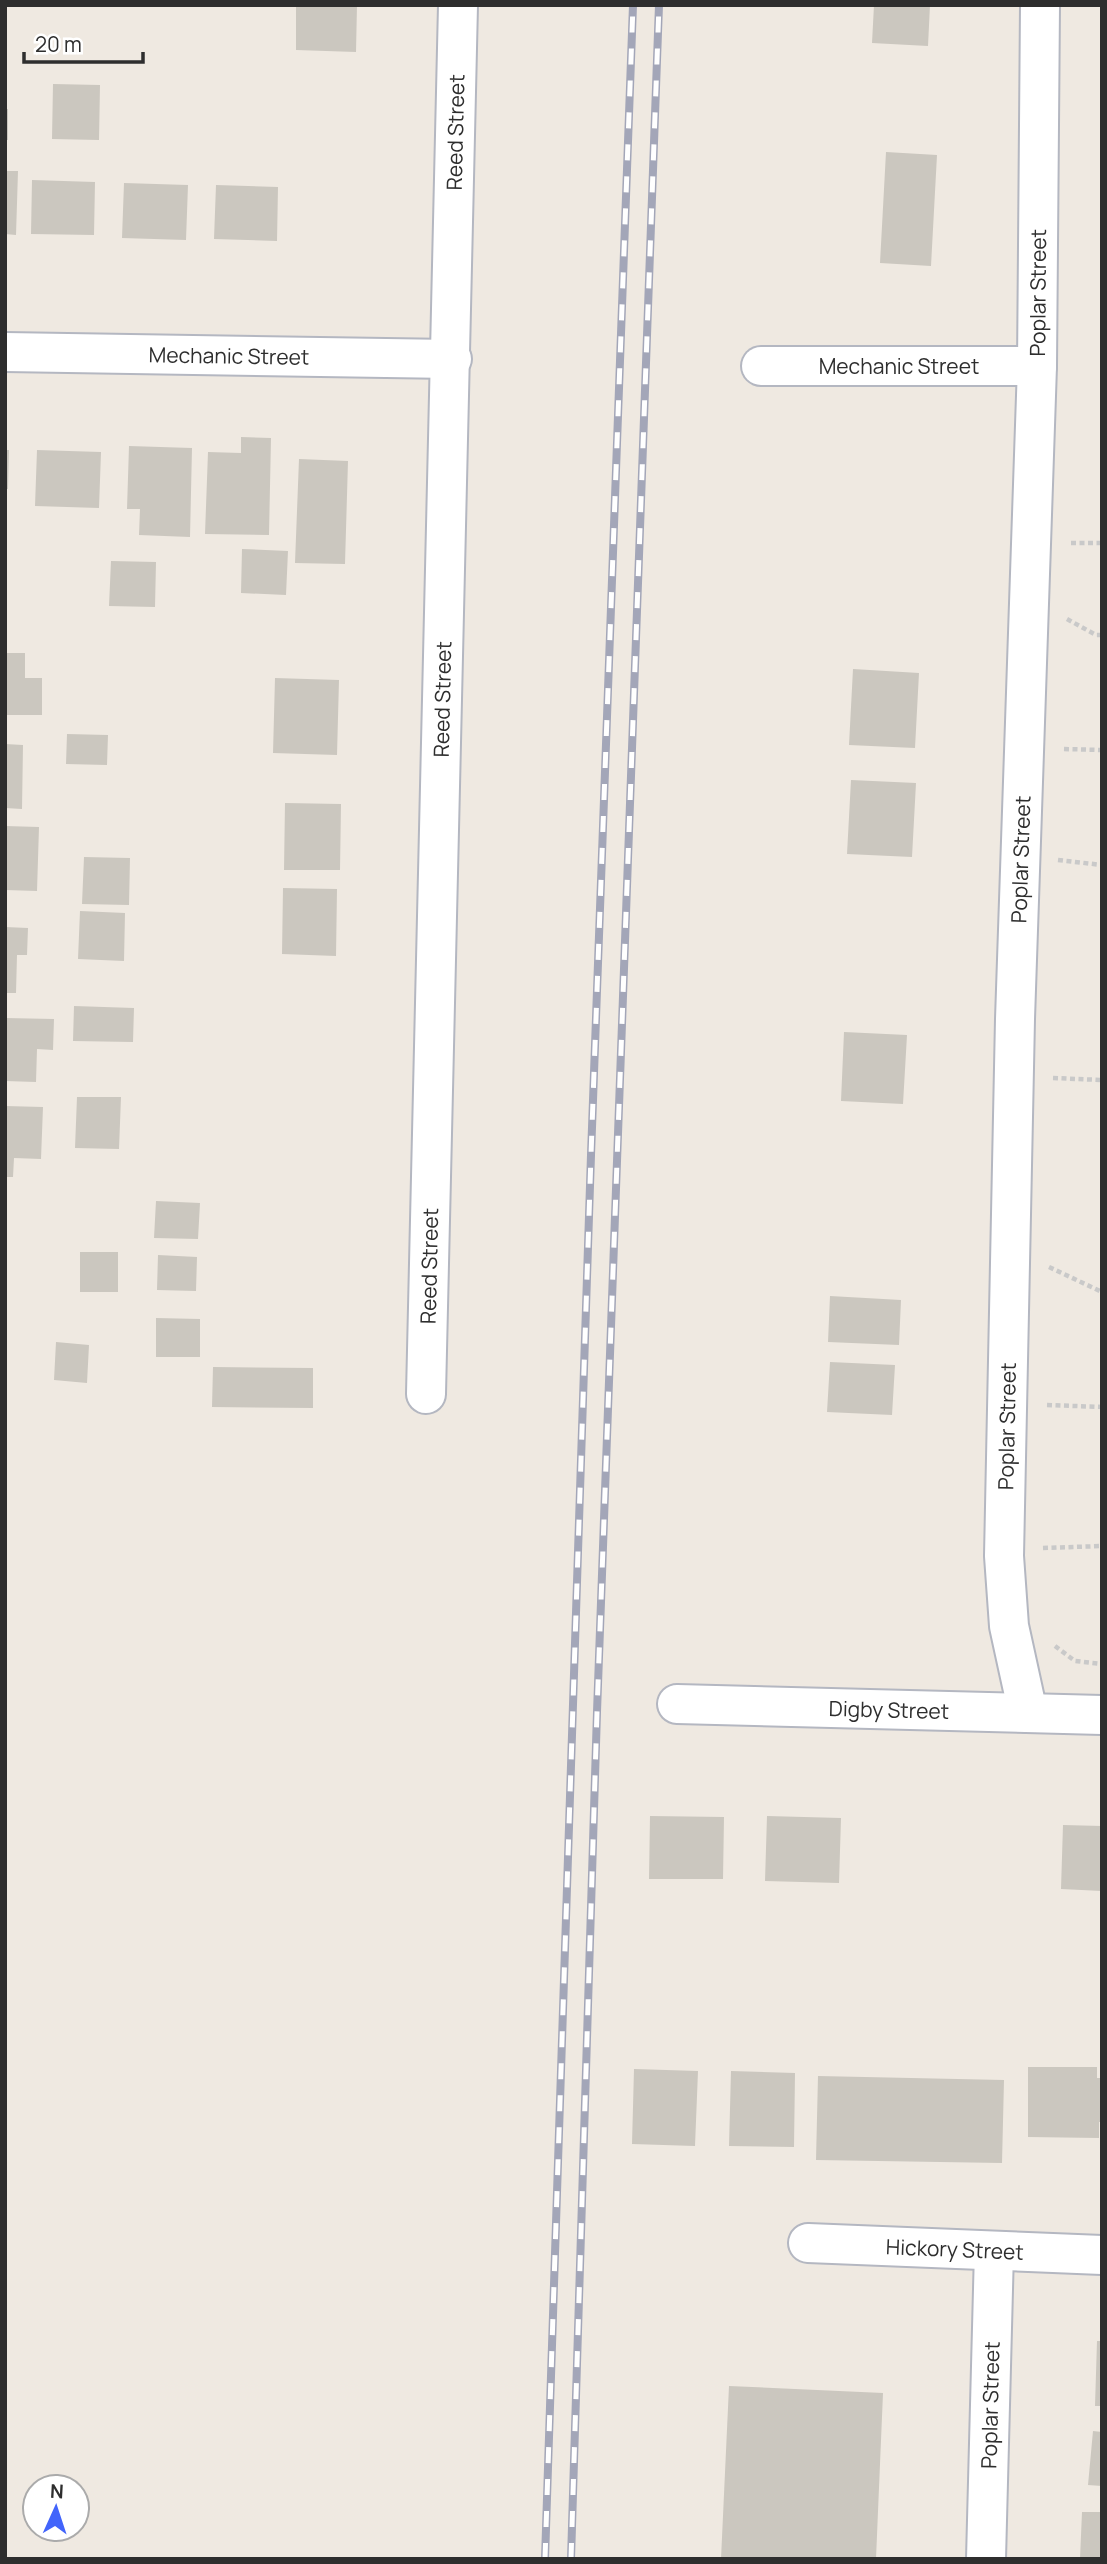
<svg xmlns="http://www.w3.org/2000/svg" width="1107" height="2564" viewBox="0 0 1107 2564" font-family="Manrope,sans-serif">
<rect width="100%" height="100%" fill="#efe9e1"/>
<!-- building -->
<path fill="#cbc7bf" d="M 296,5 L 357,5 L 356,52 L 296,50 Z
M 874,5 L 930,5 L 928,46 L 872,43 Z
M 53,84 L 100,85 L 99,140 L 52,139 Z
M 5,109 L 8,109 L 8,140 L 5,140 Z
M 886,152 L 937,155 L 931,266 L 880,263 Z
M 5,171 L 18,171 L 16,235 L 5,234 Z
M 32,180 L 95,182 L 94,235 L 31,234 Z
M 124,183 L 188,185 L 186,240 L 122,238 Z
M 216,185 L 278,187 L 277,241 L 214,239 Z
M 241,437 L 271,438 L 269,535 L 205,534 L 208,452 L 241,453 Z
M 129,446 L 192,448 L 190,537 L 139,535 L 140,509 L 127,509 Z
M 5,450 L 9,450 L 8,489 L 5,489 Z
M 37,450 L 101,452 L 99,508 L 35,506 Z
M 299,459 L 348,461 L 345,564 L 295,563 Z
M 242,549 L 288,551 L 286,595 L 241,593 Z
M 111,561 L 156,562 L 155,607 L 109,606 Z
M 5,653 L 25,653 L 25,678 L 42,678 L 42,715 L 5,715 Z
M 853,669 L 919,673 L 915,748 L 849,745 Z
M 275,678 L 339,680 L 337,755 L 273,753 Z
M 67,734 L 108,735 L 107,765 L 66,764 Z
M 5,744 L 23,745 L 22,809 L 5,808 Z
M 851,780 L 916,783 L 912,857 L 847,854 Z
M 285,803 L 341,804 L 340,870 L 284,870 Z
M 5,826 L 39,827 L 37,891 L 5,890 Z
M 84,857 L 130,858 L 129,905 L 82,904 Z
M 283,888 L 337,889 L 336,956 L 282,954 Z
M 80,911 L 125,913 L 124,961 L 78,959 Z
M 5,927 L 28,928 L 27,955 L 17,955 L 16,993 L 5,993 Z
M 74,1006 L 134,1008 L 133,1042 L 73,1041 Z
M 5,1018 L 54,1019 L 53,1050 L 37,1049 L 36,1082 L 5,1081 Z
M 844,1032 L 907,1035 L 903,1104 L 841,1101 Z
M 77,1097 L 121,1097 L 119,1149 L 75,1148 Z
M 5,1106 L 43,1107 L 41,1159 L 14,1158 L 13,1177 L 5,1177 Z
M 156,1201 L 200,1203 L 198,1239 L 154,1238 Z
M 80,1252 L 118,1252 L 118,1292 L 80,1292 Z
M 158,1255 L 197,1257 L 196,1291 L 157,1290 Z
M 830,1296 L 901,1300 L 899,1345 L 828,1342 Z
M 156,1318 L 200,1319 L 200,1357 L 156,1357 Z
M 56,1342 L 89,1345 L 87,1383 L 54,1380 Z
M 830,1362 L 895,1365 L 892,1415 L 827,1412 Z
M 213,1367 L 313,1368 L 313,1408 L 212,1407 Z
M 650,1816 L 724,1817 L 723,1879 L 649,1879 Z
M 767,1816 L 841,1818 L 839,1883 L 765,1881 Z
M 1063,1825 L 1102,1826 L 1102,1891 L 1061,1889 Z
M 1028,2067 L 1097,2067 L 1097,2078 L 1102,2078 L 1102,2122 L 1099,2122 L 1099,2138 L 1028,2137 Z
M 634,2069 L 698,2071 L 695,2146 L 632,2144 Z
M 731,2071 L 795,2073 L 794,2147 L 729,2146 Z
M 818,2076 L 1004,2080 L 1002,2163 L 816,2160 Z
M 1097,2341 L 1102,2341 L 1102,2406 L 1095,2406 Z
M 729,2386 L 883,2393 L 876,2559 L 721,2559 Z
M 1093,2431 L 1102,2432 L 1102,2486 L 1088,2485 Z
M 1082,2512 L 1102,2512 L 1102,2559 L 1080,2559 Z"/>
<g fill="none" stroke-linecap="round" stroke-linejoin="round">
<defs>
<g id="minor">
<path id="s1" d="M 5,352 L 452,359"/>
<path id="s2" d="M 761,366 L 1037,366"/>
<path id="s3" d="M 426,1394 L 458,5"/>
<path id="s4" d="M 677,1704 L 1102,1715"/>
<path id="s5" d="M 1028,1713 L 1009,1626 L 1004,1556 L 1015,1019 L 1037,366 L 1040,5"/>
<path id="s6" d="M 808,2243 L 1102,2255"/>
<path id="s7" d="M 986,2559 L 994,2251"/>
</g>
</defs>
<!-- minor casing -->
<use href="#minor" stroke="#b4b7c1" stroke-width="42"/>
<!-- path -->
<path stroke="#c9c9c9" stroke-width="4.5" stroke-dasharray="5 3.5" stroke-linecap="butt" d="M 1071,543 L 1102,543
M 1067,619 L 1096,635 L 1102,635
M 1064,749 L 1102,750
M 1058,860 L 1102,865
M 1053,1078 L 1102,1080
M 1049,1267 L 1102,1292
M 1047,1405 L 1102,1407
M 1043,1548 L 1102,1546
M 1055,1646 L 1075,1661 L 1102,1664"/>
<!-- minor -->
<use href="#minor" stroke="#fff" stroke-width="38"/>
<defs>
<path id="rail" d="M 545,2559 L 591,1155 L 633,5
M 571,2559 L 597,1712 L 659,5"/>
</defs>
<!-- rail casing -->
<use href="#rail" stroke="#a3a6b8" stroke-width="8"/>
<!-- rail -->
<use href="#rail" stroke="#fff" stroke-width="5" stroke-dasharray="16" stroke-linecap="butt"/>
</g>
<g text-anchor="middle" dominant-baseline="central" stroke-width="5" stroke-linejoin="round" paint-order="stroke">
<!-- street labels -->
<g font-size="21" fill="#2e2e2e" stroke="#fff">
<text stroke="none"><textPath href="#s3" startOffset="1262">Reed Street</textPath></text>
<text stroke="none"><textPath href="#s5" startOffset="1423">Poplar Street</textPath></text>
<text stroke="none"><textPath href="#s1" startOffset="224">Mechanic Street</textPath></text>
<text stroke="none"><textPath href="#s2" startOffset="138">Mechanic Street</textPath></text>
<text stroke="none"><textPath href="#s3" startOffset="695">Reed Street</textPath></text>
<text stroke="none"><textPath href="#s5" startOffset="856">Poplar Street</textPath></text>
<text stroke="none"><textPath href="#s3" startOffset="128">Reed Street</textPath></text>
<text stroke="none"><textPath href="#s5" startOffset="289">Poplar Street</textPath></text>
<text stroke="none"><textPath href="#s4" startOffset="212">Digby Street</textPath></text>
<text stroke="none"><textPath href="#s6" startOffset="147">Hickory Street</textPath></text>
<text stroke="none"><textPath href="#s7" startOffset="154">Poplar Street</textPath></text>
</g>
</g>
<!-- border -->
<rect width="1107" height="2564" fill="none" stroke="#2e2e2e" stroke-width="14"/>
<!-- north arrow -->
<g transform="translate(56 2508) rotate(3)"><circle r="33" fill="#ffffff" stroke="#ababab" stroke-width="2"/>
<path d="M0-5L12 26L0 18L-12 26Z" fill="#4264fb"/>
<text y="-10" font-size="19" font-weight="bold" text-anchor="middle" fill="#2e2e2e">N</text>
</g>
<!-- scale -->
<path d="M24 52v10h119v-10" fill="none" stroke="#2e2e2e" stroke-width="3.5"/>
<text x="35" y="52" font-size="21" fill="#2e2e2e" stroke="#ffffff" stroke-width="5" paint-order="stroke">20 m</text>
</svg>
